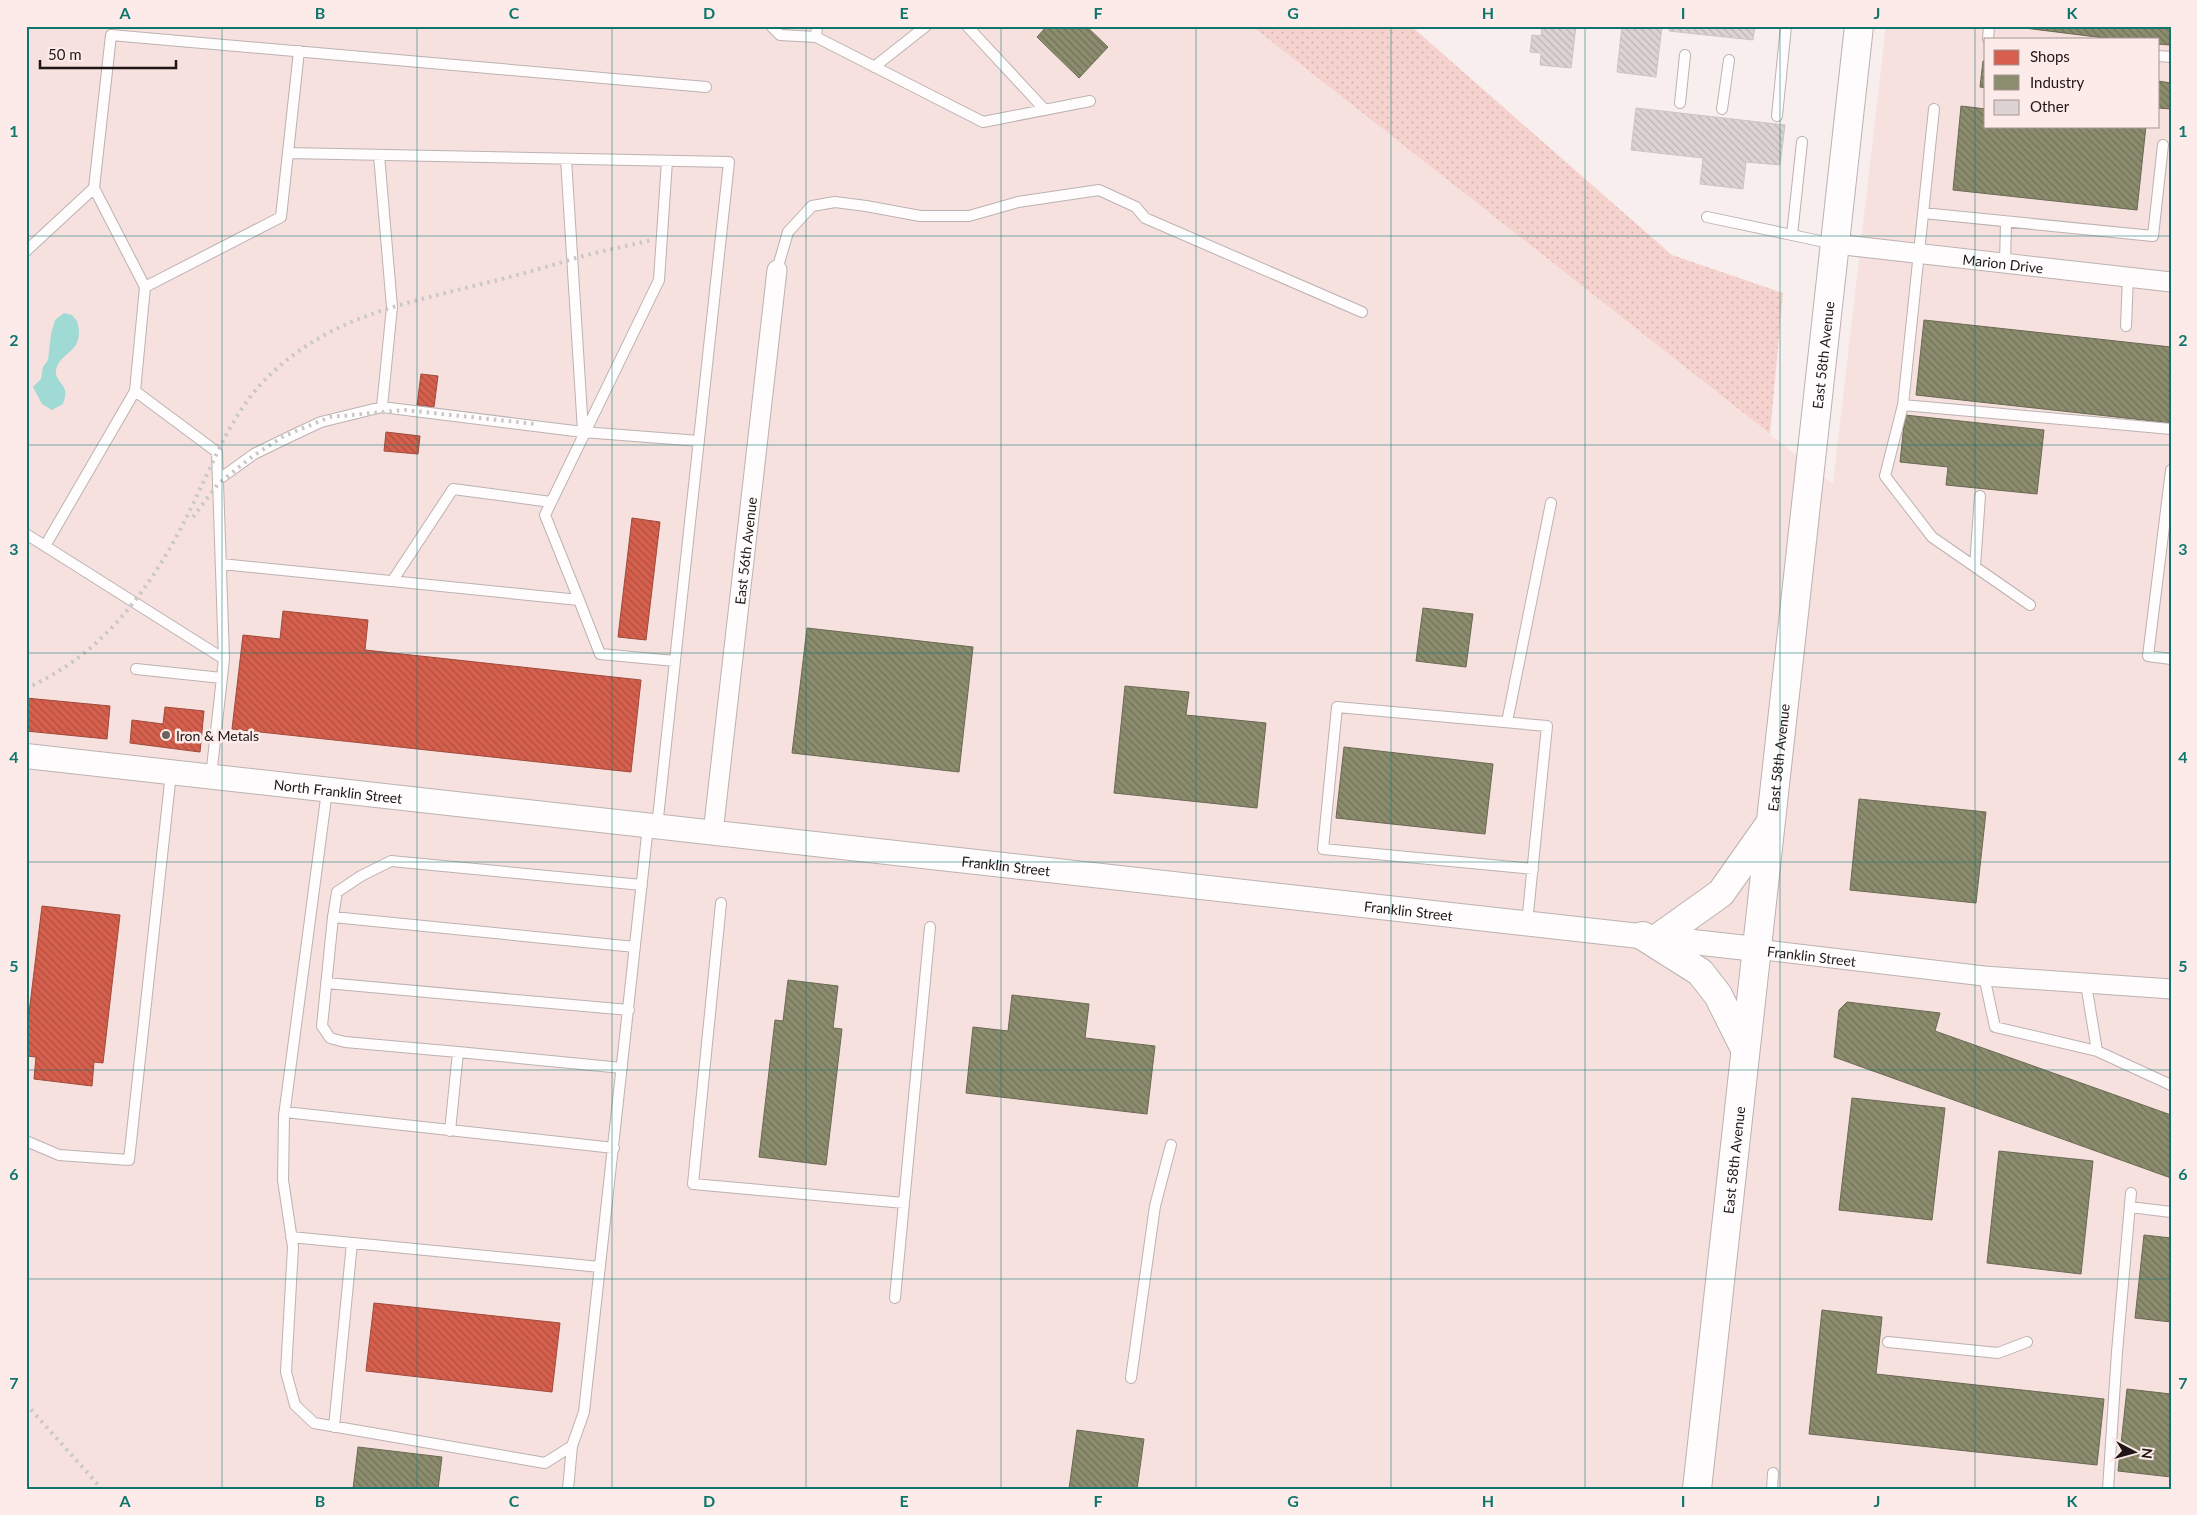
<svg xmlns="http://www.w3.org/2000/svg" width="2197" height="1515" viewBox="0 0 2197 1515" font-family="Lato,sans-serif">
<defs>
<pattern id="grass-dots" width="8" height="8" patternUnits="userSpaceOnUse" patternTransform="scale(1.25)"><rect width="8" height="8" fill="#f6d2ce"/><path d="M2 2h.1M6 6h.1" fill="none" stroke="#d2b4b0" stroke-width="1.8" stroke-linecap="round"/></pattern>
<pattern id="shops-back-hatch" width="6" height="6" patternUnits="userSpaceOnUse" patternTransform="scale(1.25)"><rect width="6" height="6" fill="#d6604d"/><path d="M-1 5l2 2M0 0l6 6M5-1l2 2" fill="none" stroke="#ad4e3f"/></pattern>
<pattern id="industry-back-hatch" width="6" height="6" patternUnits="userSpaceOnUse" patternTransform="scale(1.25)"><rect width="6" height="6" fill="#8c8c6e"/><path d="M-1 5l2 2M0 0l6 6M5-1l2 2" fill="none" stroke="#727159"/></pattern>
<pattern id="building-back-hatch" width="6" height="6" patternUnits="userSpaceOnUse" patternTransform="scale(1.25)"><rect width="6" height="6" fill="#dcd3d2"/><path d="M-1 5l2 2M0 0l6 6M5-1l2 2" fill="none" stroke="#bcb4b3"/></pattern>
</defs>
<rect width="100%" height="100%" fill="#f8eeed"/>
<!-- built -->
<path fill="#f6e1df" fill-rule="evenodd" d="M 26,26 L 1252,26 L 1833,484 L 1886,26 L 2171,26 L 2171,1489 L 26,1489 ZM 1986,39 L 2158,39 L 2158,126 L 1986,126 Z"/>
<!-- grass -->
<path fill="url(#grass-dots)" d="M 1252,26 L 1411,26 L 1672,255 L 1783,293 L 1770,434 Z"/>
<!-- water -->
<path fill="#a0dad4" d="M 64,313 L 72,315 L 77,321 C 87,356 55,350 56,375 C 63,389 69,387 63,404 L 52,410 L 42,404 L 33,387 L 41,379 L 43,367 L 48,360 L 51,334 L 55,320 Z"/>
<!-- shops -->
<path fill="url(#shops-back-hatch)" stroke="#9f4a3c" d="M 421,374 L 438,376 L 434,407 L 417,405 Z
M 386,432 L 420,436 L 418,454 L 384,451 Z
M 632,518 L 660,522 L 646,640 L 618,637 Z
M 283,611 L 368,620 L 365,650 L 641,680 L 631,772 L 232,729 L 243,635 L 280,639 Z
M 26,698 L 110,706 L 107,739 L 26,731 Z
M 165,707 L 204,711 L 200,752 L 130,743 L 132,720 L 163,724 Z
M 42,906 L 120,915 L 103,1063 L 94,1062 L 92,1086 L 34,1079 L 36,1057 L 26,1056 L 26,1038 Z
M 374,1303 L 560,1323 L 552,1392 L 366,1371 Z"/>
<!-- industry -->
<path fill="url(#industry-back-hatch)" stroke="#6b6953" d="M 1047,26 L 1086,26 L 1108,47 L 1079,78 L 1037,37 Z
M 2008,26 L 2171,26 L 2171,27 L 2169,45 L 2158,44 L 2158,39 L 2113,39 Z
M 1983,61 L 1986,61 L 1986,88 L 1980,87 Z
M 2158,81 L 2171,83 L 2171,109 L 2158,108 Z
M 1961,106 L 1986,109 L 1986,126 L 2146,126 L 2137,210 L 1953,190 Z
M 1924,320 L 2171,347 L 2171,423 L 1916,395 Z
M 1905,415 L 2044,430 L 2037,494 L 1946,485 L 1948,467 L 1900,462 Z
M 1423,608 L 1473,614 L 1466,667 L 1416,661 Z
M 807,628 L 973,647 L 959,772 L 792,753 Z
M 1125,686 L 1189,692 L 1186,715 L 1266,723 L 1257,808 L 1114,793 Z
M 1344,747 L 1493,764 L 1485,834 L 1336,818 Z
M 1859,799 L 1986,812 L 1976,903 L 1850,890 Z
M 788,980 L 838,986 L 833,1028 L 842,1029 L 826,1165 L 759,1157 L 775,1020 L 783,1021 Z
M 1012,995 L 1089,1004 L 1085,1038 L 1155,1046 L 1147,1114 L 966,1093 L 973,1027 L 1008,1031 Z
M 1847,1002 L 1940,1013 L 1935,1031 L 2171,1115 L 2171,1178 L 1834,1057 L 1839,1010 Z
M 1852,1098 L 1945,1108 L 1932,1220 L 1839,1210 Z
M 1999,1151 L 2093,1161 L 2081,1274 L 1987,1263 Z
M 2144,1235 L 2171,1238 L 2171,1322 L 2135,1318 Z
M 1822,1310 L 1882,1317 L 1876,1374 L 2104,1399 L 2097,1465 L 1809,1434 Z
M 2127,1389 L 2171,1394 L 2171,1477 L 2118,1471 Z
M 1077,1430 L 1144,1439 L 1137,1489 L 1069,1489 Z
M 358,1447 L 442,1457 L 438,1489 L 353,1489 Z"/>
<!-- building -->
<path fill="url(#building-back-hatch)" stroke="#cec4c3" d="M 1542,26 L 1576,26 L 1571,68 L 1540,65 L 1541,53 L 1530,52 L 1532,35 L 1541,36 Z
M 1622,26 L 1662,26 L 1656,77 L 1617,72 Z
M 1670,26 L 1755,26 L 1753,40 L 1669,31 Z
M 1636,108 L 1785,125 L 1780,165 L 1746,162 L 1743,189 L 1700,184 L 1703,158 L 1631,150 Z"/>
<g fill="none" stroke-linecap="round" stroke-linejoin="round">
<defs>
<path id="service" d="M 771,26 L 780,35 L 816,37 L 817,26
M 967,26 L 1045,110
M 816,37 L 983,122 L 1090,101
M 1988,39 L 1989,26
M 2158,56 L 2171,57
M 874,67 L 926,26
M 1680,103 L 1685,55
M 1722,109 L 1729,60
M 1934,109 L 1903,405 L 2171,429
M 1777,116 L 1786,26
M 1802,142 L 1792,235 L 1834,244
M 288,153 L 729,162 L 657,827
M 379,155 L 392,307 L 382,407
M 566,159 L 583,431
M 1923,213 L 2153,236 L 2163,145
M 1707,217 L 1792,235
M 26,251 L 94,188
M 2005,263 L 2006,222
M 777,270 L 788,232 L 812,206 L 835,202 L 866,206 L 920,216 L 969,216 L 1018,202 L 1099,190 L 1136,207 L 1145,218 L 1362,312
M 145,287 L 281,217 L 299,51
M 2126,326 L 2128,277
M 135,391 L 217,452 L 224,659 L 211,777
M 1903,405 L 1885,476 L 1932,537 L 2030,605
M 2171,470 L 2148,656 L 2171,659
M 218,480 L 254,454 L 291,436 L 321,422 L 382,407 L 583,432 L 699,441
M 26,534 L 224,659
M 45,546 L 135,391 L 145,287 L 94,188 L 111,35 L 706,87
M 221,564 L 579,600 L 600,654 L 675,661
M 1975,566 L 1980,496
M 393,580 L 453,489 L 551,502
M 579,600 L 545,515 L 659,280 L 667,161
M 136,669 L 222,678
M 1507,722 L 1551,503
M 327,791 L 284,1116 L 283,1180 L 293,1247 L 286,1372 L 295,1405 L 314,1423 L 545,1463 L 572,1446 L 584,1412 L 648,826
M 721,903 L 693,1184 L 904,1203
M 333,917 L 635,947
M 1527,923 L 1547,726 L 1337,707 L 1323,849 L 1533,869
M 1984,976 L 1995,1027 L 2097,1051
M 326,983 L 629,1010
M 2086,984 L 2097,1051 L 2171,1085
M 458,1052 L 622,1068
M 285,1112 L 614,1148
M 450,1131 L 458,1052 L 345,1042 L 330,1038 L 322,1026 L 333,917 L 337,892 L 361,876 L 391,861 L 642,885
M 26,1141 L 59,1155 L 129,1160 L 171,773
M 2130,1207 L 2171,1212
M 291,1237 L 600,1267
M 895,1298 L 930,927
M 1888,1342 L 1998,1353 L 2027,1342
M 1131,1378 L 1155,1206 L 1171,1145
M 334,1427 L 352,1243
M 568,1489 L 572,1446
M 1772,1489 L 1773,1473
M 2108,1489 L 2117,1352 L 2131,1193"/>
<g id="minor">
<path id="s1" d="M 1835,244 L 2171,282"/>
<path id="s2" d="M 713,833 L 777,270"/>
<path id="s3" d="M 1756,949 L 1984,976 L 2171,989"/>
</g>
<g id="tertiary">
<path id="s4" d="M 26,756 L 1756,949"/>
</g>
<g id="secondary">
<path d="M 1643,936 L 1700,972 L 1718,995 L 1745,1049"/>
<path d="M 1658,938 L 1721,893 L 1769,825"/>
<path id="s5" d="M 1697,1489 L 1859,26"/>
</g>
</defs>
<!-- service casing -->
<use href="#service" stroke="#bcb2b1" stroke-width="12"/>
<!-- minor casing -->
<use href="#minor" stroke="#bcb2b1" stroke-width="21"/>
<!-- tertiary casing -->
<use href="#tertiary" stroke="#bcb2b1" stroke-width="26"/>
<!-- secondary casing -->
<use href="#secondary" stroke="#bcb2b1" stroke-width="30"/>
<!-- service -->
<use href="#service" stroke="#fefcfc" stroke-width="10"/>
<!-- minor -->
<use href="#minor" stroke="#fefcfc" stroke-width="19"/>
<!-- tertiary -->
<use href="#tertiary" stroke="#fefcfc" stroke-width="24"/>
<!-- secondary -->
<use href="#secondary" stroke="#fefcfc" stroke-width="28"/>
<!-- rail -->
<path stroke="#c9c7c7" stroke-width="4" stroke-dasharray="2.5 5" stroke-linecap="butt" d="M 193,517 L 218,484 L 253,456 L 284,436 L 330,417 L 405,410 L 536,424
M 26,689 C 39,682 53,675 65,667 C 123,629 164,565 193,504 C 215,459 234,407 273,372 C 334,315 408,303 485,283 C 516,276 546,267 576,258 C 601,251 627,246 652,240
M 26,1404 L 102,1489"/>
</g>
<!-- grid -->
<path fill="none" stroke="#0f766e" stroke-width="1" stroke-opacity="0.55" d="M 222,26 L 222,1489M 417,26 L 417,1489M 612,26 L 612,1489M 806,26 L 806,1489M 1001,26 L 1001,1489M 1196,26 L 1196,1489M 1391,26 L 1391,1489M 1585,26 L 1585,1489M 1780,26 L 1780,1489M 1975,26 L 1975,1489M 26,236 L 2171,236M 26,445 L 2171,445M 26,653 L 2171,653M 26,862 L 2171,862M 26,1070 L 2171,1070M 26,1279 L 2171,1279"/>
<!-- markers -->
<circle fill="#6b6261" stroke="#fcebe9" stroke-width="2" cx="166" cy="735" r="5"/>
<g text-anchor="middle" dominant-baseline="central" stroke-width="5" stroke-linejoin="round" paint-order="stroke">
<!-- street labels -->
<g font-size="14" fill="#1f1615" stroke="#fcebe9">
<text stroke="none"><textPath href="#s1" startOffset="169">Marion Drive</textPath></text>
<text stroke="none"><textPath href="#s5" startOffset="1141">East 58th Avenue</textPath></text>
<text stroke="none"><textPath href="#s2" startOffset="284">East 56th Avenue</textPath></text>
<text stroke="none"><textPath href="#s5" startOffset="736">East 58th Avenue</textPath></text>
<text stroke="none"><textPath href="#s4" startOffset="314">North Franklin Street</textPath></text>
<text stroke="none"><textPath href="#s4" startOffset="986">Franklin Street</textPath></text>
<text stroke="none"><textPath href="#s4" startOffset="1391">Franklin Street</textPath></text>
<text stroke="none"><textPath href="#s3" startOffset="56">Franklin Street</textPath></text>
<text stroke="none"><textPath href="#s5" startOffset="331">East 58th Avenue</textPath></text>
</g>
<!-- poi labels -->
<g font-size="14" fill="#1f1615" stroke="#fcebe9" text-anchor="start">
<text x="176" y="735">Iron &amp; Metals</text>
</g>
</g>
<!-- border -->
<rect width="2197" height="1515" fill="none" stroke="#fcebe9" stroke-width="55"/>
<!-- legend -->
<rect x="1984" y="38" width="175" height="90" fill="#fcebe9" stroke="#a49694"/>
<rect x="1994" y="50" width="25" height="15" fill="#d6604d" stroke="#a49694"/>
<text x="2030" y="62" font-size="15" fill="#1f1615">Shops</text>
<rect x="1994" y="75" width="25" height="15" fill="#8c8c6e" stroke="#a49694"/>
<text x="2030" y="88" font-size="15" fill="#1f1615">Industry</text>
<rect x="1994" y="100" width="25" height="15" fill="#dcd3d2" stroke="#a49694"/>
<text x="2030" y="112" font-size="15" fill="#1f1615">Other</text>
<!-- north arrow -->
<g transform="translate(2134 1452) rotate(96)" stroke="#fcebe9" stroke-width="4" paint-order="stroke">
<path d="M0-4L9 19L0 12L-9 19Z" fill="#1f1615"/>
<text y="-8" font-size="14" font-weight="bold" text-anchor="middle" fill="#1f1615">N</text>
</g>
<!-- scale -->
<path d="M40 60v8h136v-8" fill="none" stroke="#1f1615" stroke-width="2.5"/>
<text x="48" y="60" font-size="15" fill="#1f1615" stroke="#fcebe9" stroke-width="4" paint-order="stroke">50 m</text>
<rect x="28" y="28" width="2142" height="1460" fill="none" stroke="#0f766e" stroke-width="2"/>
<g font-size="16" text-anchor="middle" font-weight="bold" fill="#0f766e">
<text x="125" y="19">A</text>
<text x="320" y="19">B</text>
<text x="514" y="19">C</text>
<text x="709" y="19">D</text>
<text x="904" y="19">E</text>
<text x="1098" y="19">F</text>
<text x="1293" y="19">G</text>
<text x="1488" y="19">H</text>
<text x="1683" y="19">I</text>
<text x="1877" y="19">J</text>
<text x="2072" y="19">K</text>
<text x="14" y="137">1</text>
<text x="2183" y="137">1</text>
<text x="14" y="346">2</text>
<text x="2183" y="346">2</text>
<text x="14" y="555">3</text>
<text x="2183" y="555">3</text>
<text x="14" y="763">4</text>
<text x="2183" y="763">4</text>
<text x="14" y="972">5</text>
<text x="2183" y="972">5</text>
<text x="14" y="1180">6</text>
<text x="2183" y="1180">6</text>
<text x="14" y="1389">7</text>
<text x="2183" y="1389">7</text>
<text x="125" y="1507">A</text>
<text x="320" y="1507">B</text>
<text x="514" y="1507">C</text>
<text x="709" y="1507">D</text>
<text x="904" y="1507">E</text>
<text x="1098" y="1507">F</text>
<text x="1293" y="1507">G</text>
<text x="1488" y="1507">H</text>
<text x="1683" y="1507">I</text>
<text x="1877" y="1507">J</text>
<text x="2072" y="1507">K</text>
</g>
</svg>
